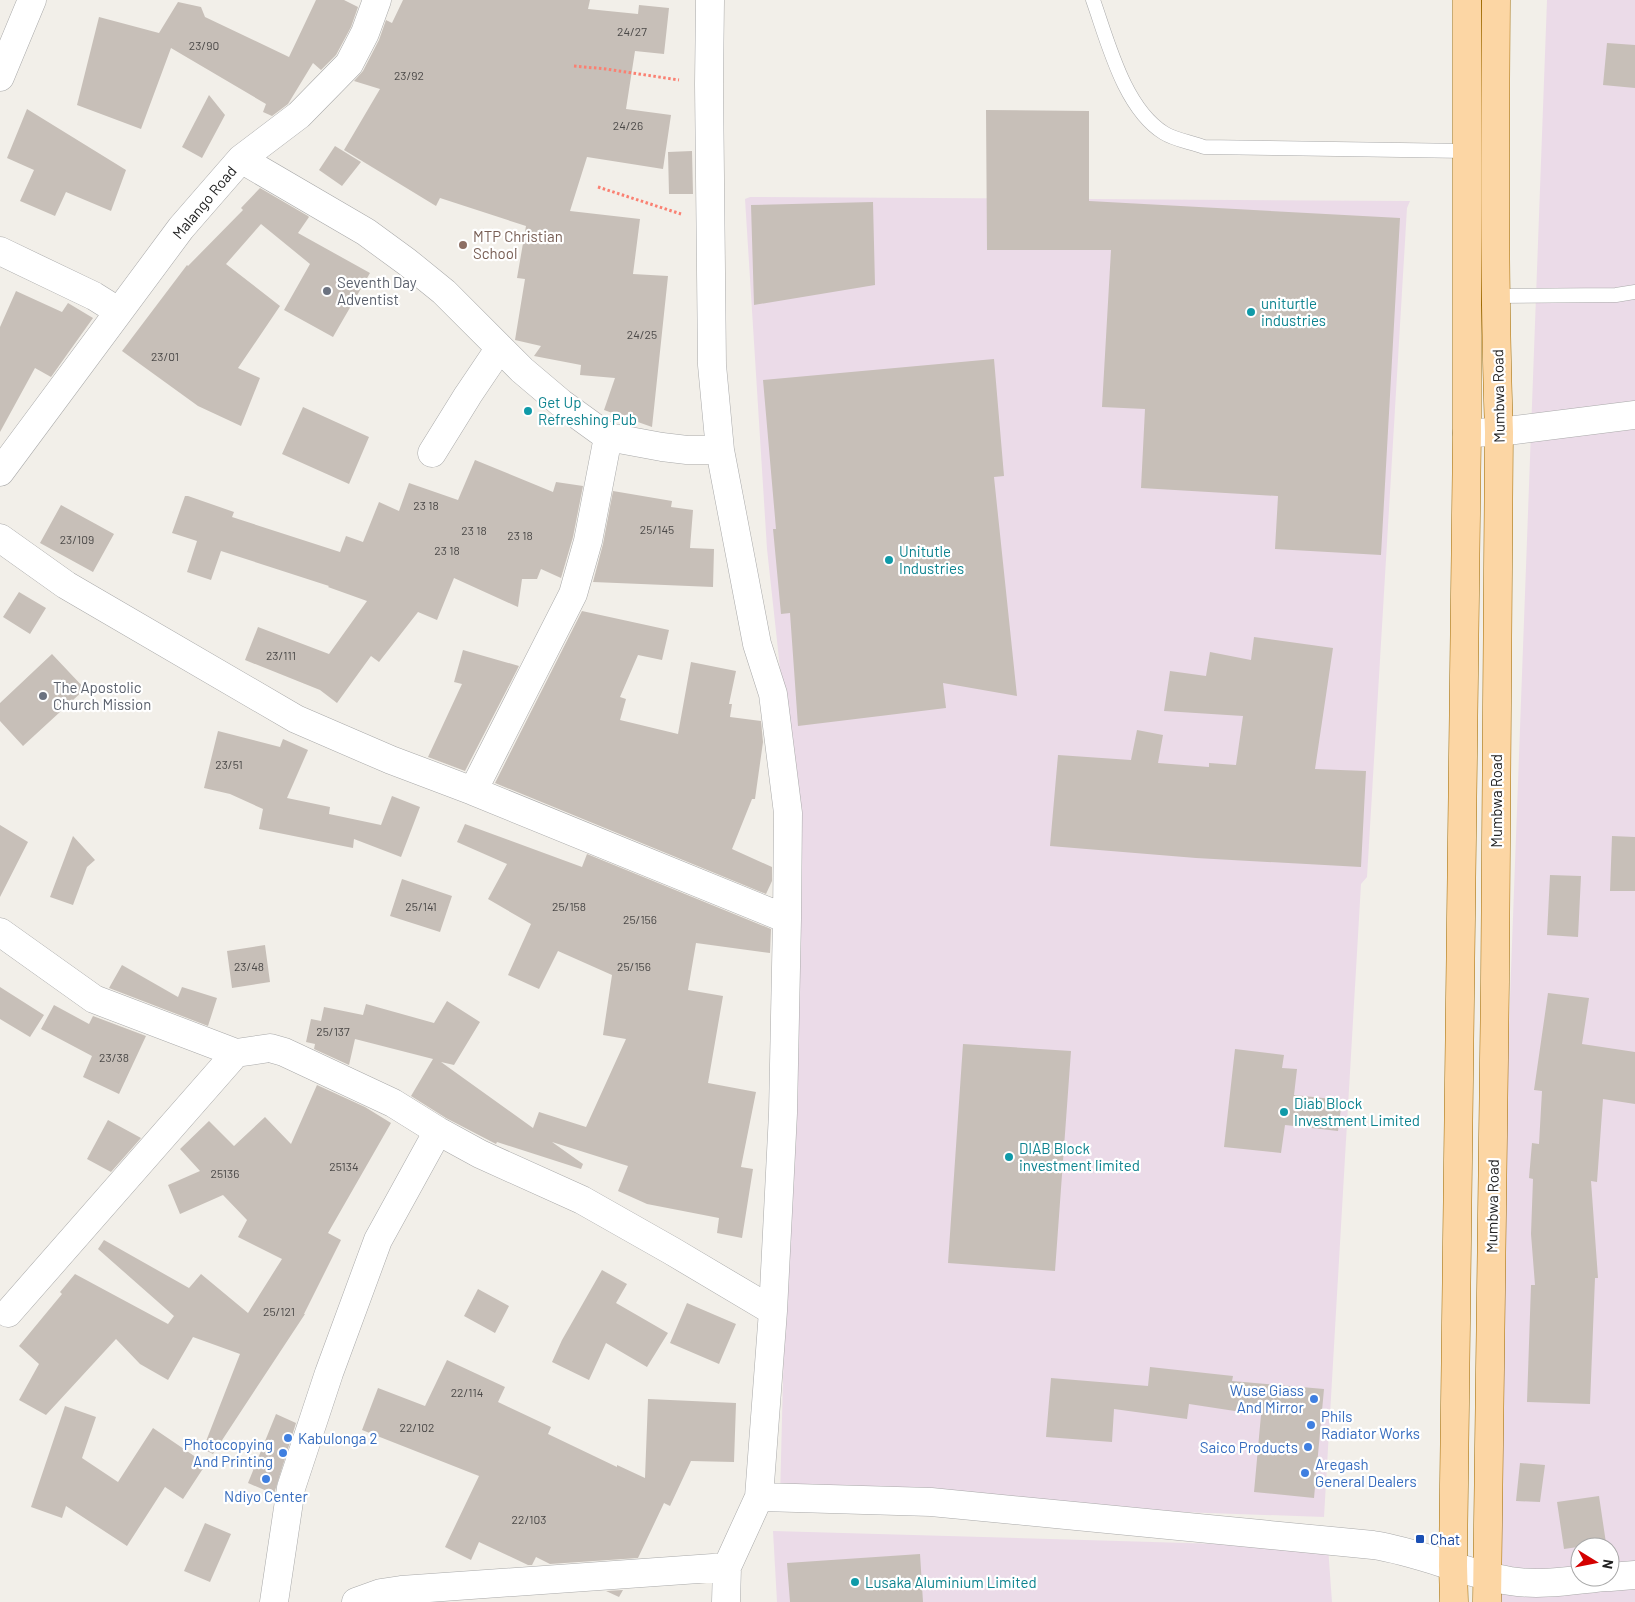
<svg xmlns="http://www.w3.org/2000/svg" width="1635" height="1602" viewBox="0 0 1635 1602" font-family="Barlow,sans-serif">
<rect width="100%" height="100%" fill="#f2efe9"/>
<!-- industrial -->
<path fill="#ebdbe8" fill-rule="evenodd" d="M 1547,0 L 1635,0 L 1635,1602 L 1492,1602 L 1498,1322 ZM 1580,1547 L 1610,1547 L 1610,1577 L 1580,1577 Z
M 750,197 L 1410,201 L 1407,208 L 1367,877 L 1361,884 L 1324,1517 L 780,1498 L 797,824 L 767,549 L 745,199 Z
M 773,1531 L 1328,1547 L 1332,1602 L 777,1602 Z"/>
<!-- building -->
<path fill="#c7bfb8" d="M 316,0 L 344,0 L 358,7 L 351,27 L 336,55 L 321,70 L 313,63 L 288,104 L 272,116 L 263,112 L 266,104 L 171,48 L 141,129 L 77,105 L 99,17 L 159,33 L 178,2 L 201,7 L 205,17 L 289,57 Z
M 403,0 L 590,0 L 588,9 L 638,14 L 639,5 L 669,8 L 664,54 L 635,51 L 626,109 L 671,115 L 663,169 L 587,157 L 570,211 L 640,219 L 633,274 L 668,276 L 652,427 L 604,410 L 615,378 L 580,375 L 581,365 L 534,356 L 541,346 L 515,340 L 525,279 L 517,278 L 526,226 L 440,198 L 436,206 L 344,150 L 380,89 L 354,81 L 363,71 L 379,40 L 386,20 L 392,23 Z
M 1607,43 L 1635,45 L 1635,88 L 1603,85 Z
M 209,95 L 225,115 L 202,158 L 182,147 Z
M 27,109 L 126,170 L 111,211 L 66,192 L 55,216 L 20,201 L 34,170 L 7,158 Z
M 986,110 L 1089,111 L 1089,201 L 1400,218 L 1381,555 L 1275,549 L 1278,496 L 1141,488 L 1145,409 L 1102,407 L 1111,250 L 987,250 Z
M 335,146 L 361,162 L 342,186 L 319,170 Z
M 692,151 L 693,194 L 669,194 L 668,152 Z
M 260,188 L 308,216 L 309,217 L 298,233 L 370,273 L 333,337 L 284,310 L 310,264 L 261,224 L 226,264 L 280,306 L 238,368 L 260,378 L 241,426 L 198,406 L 122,351 L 187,265 L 188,266 L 243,210 L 241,208 Z
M 873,202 L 875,285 L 754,305 L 751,205 Z
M 16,291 L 62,312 L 68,303 L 93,318 L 51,377 L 35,368 L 0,432 L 0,327 Z
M 994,359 L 1004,476 L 994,477 L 1017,696 L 943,683 L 946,708 L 798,726 L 790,613 L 781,614 L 773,529 L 776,529 L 763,380 Z
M 303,407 L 369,437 L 349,484 L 282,454 Z
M 475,460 L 553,492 L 556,482 L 583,486 L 573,537 L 561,578 L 541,569 L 537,579 L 522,579 L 518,607 L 454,578 L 437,620 L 418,612 L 379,662 L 371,656 L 337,703 L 320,690 L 245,660 L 258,627 L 329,654 L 367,601 L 328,587 L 329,586 L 221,551 L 211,580 L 187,572 L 197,541 L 172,533 L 185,496 L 188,496 L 234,512 L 232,517 L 340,552 L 346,536 L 363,542 L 379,502 L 399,511 L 409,483 L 458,500 Z
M 613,491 L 672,501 L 671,507 L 693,510 L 690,548 L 714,549 L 713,587 L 593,582 L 603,544 Z
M 61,505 L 114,534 L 93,572 L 40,543 Z
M 19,592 L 46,608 L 30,634 L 3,617 Z
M 582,611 L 669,630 L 662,660 L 638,655 L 620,697 L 626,699 L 620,720 L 678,734 L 691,662 L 736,671 L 729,704 L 732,704 L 730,717 L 761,721 L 763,742 L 755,799 L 752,799 L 732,849 L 772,867 L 772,881 L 766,894 L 495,783 Z
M 1254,637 L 1333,648 L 1315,769 L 1366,771 L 1361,867 L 1196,858 L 1050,846 L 1058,755 L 1131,760 L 1137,730 L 1163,735 L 1158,763 L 1209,767 L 1209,763 L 1236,765 L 1243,716 L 1164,711 L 1170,671 L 1206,676 L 1210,652 L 1251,660 Z
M 463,650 L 519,666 L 465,771 L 428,757 L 462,684 L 454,682 Z
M 52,654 L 85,689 L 23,746 L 0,721 L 0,703 Z
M 218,731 L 280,747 L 283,739 L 308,750 L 287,798 L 330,807 L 329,814 L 381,825 L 392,796 L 420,807 L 401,857 L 354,839 L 353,848 L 259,829 L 263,809 L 230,794 L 204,788 Z
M 465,824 L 582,867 L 587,854 L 771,929 L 770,953 L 696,943 L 688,990 L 723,996 L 708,1083 L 756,1092 L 741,1167 L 753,1169 L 742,1238 L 717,1233 L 719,1218 L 647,1204 L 618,1191 L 628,1166 L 552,1142 L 583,1164 L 581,1169 L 497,1142 L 496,1144 L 446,1118 L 411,1096 L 433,1059 L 355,1039 L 349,1065 L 314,1049 L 315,1044 L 306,1042 L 311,1019 L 321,1021 L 324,1007 L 363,1015 L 366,1004 L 434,1023 L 447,1001 L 480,1022 L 454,1065 L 441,1062 L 533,1128 L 539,1112 L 586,1127 L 626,1039 L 603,1035 L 612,975 L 558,951 L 539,989 L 508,975 L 531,924 L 488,899 L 507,864 L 457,842 Z
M 0,825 L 28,842 L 0,897 Z
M 73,836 L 95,860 L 87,867 L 73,905 L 50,897 Z
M 1612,836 L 1635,837 L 1635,891 L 1610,891 Z
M 1550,875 L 1581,876 L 1578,937 L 1547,935 Z
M 402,879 L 452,896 L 440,932 L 390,916 Z
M 265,945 L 270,982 L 232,988 L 227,951 Z
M 122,965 L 178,997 L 182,987 L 217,998 L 208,1026 L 109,988 Z
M 0,987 L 44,1015 L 30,1037 L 0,1019 Z
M 1548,993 L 1589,998 L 1582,1044 L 1635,1052 L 1635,1104 L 1603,1099 L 1597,1182 L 1591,1181 L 1598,1278 L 1595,1278 L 1590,1404 L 1527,1402 L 1531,1285 L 1535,1285 L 1531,1234 L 1533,1179 L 1529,1178 L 1532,1143 L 1539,1144 L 1542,1091 L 1534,1090 Z
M 54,1005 L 89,1024 L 93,1016 L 146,1036 L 119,1094 L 83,1077 L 92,1056 L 41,1029 Z
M 963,1044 L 1071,1051 L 1055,1271 L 948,1263 Z
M 1235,1049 L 1284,1055 L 1282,1068 L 1297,1069 L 1294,1095 L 1342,1100 L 1338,1131 L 1285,1125 L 1281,1153 L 1224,1147 Z
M 317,1085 L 365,1107 L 391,1123 L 328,1233 L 341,1240 L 304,1314 L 305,1314 L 213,1454 L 203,1449 L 240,1354 L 193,1337 L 168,1380 L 140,1364 L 116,1339 L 46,1415 L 19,1400 L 39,1364 L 19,1346 L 62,1294 L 60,1292 L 75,1274 L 168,1324 L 174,1316 L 98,1249 L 104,1240 L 189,1288 L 201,1274 L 248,1313 L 282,1259 L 238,1237 L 247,1220 L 223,1195 L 180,1214 L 168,1185 L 200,1171 L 180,1149 L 209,1121 L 234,1146 L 265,1117 L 291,1144 Z
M 108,1120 L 141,1138 L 111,1172 L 87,1159 Z
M 602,1270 L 627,1284 L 616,1303 L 668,1333 L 647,1367 L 606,1343 L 589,1380 L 552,1362 L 562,1340 Z
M 478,1289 L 509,1306 L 495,1333 L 464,1316 Z
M 687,1303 L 736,1324 L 719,1364 L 670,1343 Z
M 447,1360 L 505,1387 L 498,1402 L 551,1427 L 548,1434 L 617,1467 L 617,1465 L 645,1478 L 648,1399 L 736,1403 L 734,1462 L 691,1461 L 670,1506 L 664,1503 L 638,1558 L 550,1564 L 536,1557 L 532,1565 L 528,1565 L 479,1542 L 471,1560 L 445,1547 L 479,1476 L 362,1430 L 378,1388 L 425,1406 Z
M 1150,1367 L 1233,1376 L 1232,1381 L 1324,1389 L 1314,1498 L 1254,1492 L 1261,1415 L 1189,1404 L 1187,1419 L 1114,1409 L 1112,1442 L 1046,1437 L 1051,1378 L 1148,1386 Z
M 65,1406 L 96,1417 L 82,1458 L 118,1482 L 153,1428 L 206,1464 L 183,1499 L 165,1487 L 127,1546 L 66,1506 L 62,1518 L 31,1507 Z
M 276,1414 L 296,1423 L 274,1494 L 248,1483 Z
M 1520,1463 L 1545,1465 L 1540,1502 L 1516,1501 Z
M 1599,1496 L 1606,1543 L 1564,1549 L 1557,1502 Z
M 205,1523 L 231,1534 L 210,1582 L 184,1571 Z
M 920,1554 L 923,1602 L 790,1602 L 787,1563 Z
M 623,1590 L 619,1597 L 606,1591 Z"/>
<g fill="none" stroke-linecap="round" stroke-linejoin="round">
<defs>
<path id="lane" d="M 1093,0 C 1108,42 1124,108 1164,133 C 1175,140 1191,142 1204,147 L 1466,151
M 1496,296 L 1616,295 L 1635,292"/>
<path id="street" d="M 710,0 L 709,84 L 712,365 L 720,450 L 757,644 L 773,694 L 788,813 L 787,919 L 783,1113 L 773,1311 L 759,1497 L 727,1567 L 726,1602
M 0,77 L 32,0
M 241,159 L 366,232 L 407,262 L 444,292 L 522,370 L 561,403 L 608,437 L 662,447 L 687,450 L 720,450
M 0,251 L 94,296 L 118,311
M 1467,433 L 1499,432 L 1635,415
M 432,453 L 468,395 L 499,349
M 0,472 L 181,228 L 241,159 L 299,115 L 349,64 L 365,33 L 377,0
M 0,538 L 66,585 L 296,719 L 391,760 L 473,791 L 787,919
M 473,791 L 573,594 L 588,541 L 608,437
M 0,932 L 94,999 L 236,1053 L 270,1048 L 284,1052 L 393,1103 L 438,1131 L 480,1154 L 582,1200 L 672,1251 L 773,1311
M 8,1313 L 236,1053
M 759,1497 L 931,1502 L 1373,1545 C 1420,1552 1463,1573 1510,1581 C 1541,1586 1574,1580 1605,1577
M 1610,1577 L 1635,1575
M 274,1602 L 291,1488 L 329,1373 L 378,1240 L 438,1131
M 356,1602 L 381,1593 L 401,1590 L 727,1567"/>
<path id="primary" d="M 1454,1602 L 1453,1566 L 1467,433 L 1467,0
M 1487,1602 L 1495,982 L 1499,432 C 1494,288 1495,144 1496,0"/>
</defs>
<!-- lane casing -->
<use href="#lane" stroke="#a9a9a9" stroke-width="15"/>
<!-- street casing -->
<use href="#street" stroke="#a9a9a9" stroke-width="29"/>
<!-- primary casing -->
<use href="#primary" stroke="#a06b00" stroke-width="29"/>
<!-- path -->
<path stroke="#fa8072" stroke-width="3" stroke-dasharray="2.5 2.5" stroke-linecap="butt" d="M 574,66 L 606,69 L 679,80
M 598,187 L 681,214"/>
<!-- lane -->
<use href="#lane" stroke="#fff" stroke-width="14"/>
<!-- street -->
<use href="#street" stroke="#fff" stroke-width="28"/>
<!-- primary -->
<use href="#primary" stroke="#fcd6a4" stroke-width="28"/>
</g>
<!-- markers -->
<circle fill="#8d6e63" stroke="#fff" stroke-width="2" cx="463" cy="245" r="5"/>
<g fill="#6b7280" stroke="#fff" stroke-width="2">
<circle cx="327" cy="291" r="5"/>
<circle cx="43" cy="696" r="5"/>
</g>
<g fill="#0f9aa8" stroke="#fff" stroke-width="2">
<circle cx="1251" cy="312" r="5"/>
<circle cx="528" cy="411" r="5"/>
<circle cx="889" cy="560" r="5"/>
<circle cx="1284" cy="1112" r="5"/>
<circle cx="1009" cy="1157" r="5"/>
<circle cx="855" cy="1582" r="5"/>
</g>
<g fill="#3f7fe0" stroke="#fff" stroke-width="2">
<circle cx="1314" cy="1399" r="5"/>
<circle cx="1311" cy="1425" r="5"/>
<circle cx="288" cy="1438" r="5"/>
<circle cx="1308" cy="1447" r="5"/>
<circle cx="283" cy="1453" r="5"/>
<circle cx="1305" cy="1473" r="5"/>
<circle cx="266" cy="1479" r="5"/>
</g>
<rect fill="#1a4fb4" stroke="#fff" stroke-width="2" x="1415" y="1534" width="10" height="10" rx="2.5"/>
<g text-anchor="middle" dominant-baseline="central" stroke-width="4.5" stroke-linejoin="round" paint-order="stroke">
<!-- number labels -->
<g font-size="12" fill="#4b4948">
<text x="632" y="31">24/27</text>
<text x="204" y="45">23/90</text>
<text x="409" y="75">23/92</text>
<text x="628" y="125">24/26</text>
<text x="642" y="334">24/25</text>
<text x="165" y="356">23/01</text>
<text x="426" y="505">23 18</text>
<text x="657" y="529">25/145</text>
<text x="474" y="530">23 18</text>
<text x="520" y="535">23 18</text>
<text x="77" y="539">23/109</text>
<text x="447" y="550">23 18</text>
<text x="281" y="655">23/111</text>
<text x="229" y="764">23/51</text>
<text x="421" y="906">25/141</text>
<text x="569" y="906">25/158</text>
<text x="640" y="919">25/156</text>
<text x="249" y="966">23/48</text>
<text x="634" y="966">25/156</text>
<text x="333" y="1031">25/137</text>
<text x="114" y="1057">23/38</text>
<text x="344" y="1166">25134</text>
<text x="225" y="1173">25136</text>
<text x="279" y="1311">25/121</text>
<text x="467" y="1392">22/114</text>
<text x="417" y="1427">22/102</text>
<text x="529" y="1519">22/103</text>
</g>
<!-- street labels -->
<g font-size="15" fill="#222" stroke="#fff">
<text transform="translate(204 202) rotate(-50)">Malango Road</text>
<text transform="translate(1498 396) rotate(-91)">Mumbwa Road</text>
<text transform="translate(1496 801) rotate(-90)">Mumbwa Road</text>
<text transform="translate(1492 1206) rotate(-89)">Mumbwa Road</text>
</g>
<!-- education labels -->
<g font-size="15" fill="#785e54" stroke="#fff" text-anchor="start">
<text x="473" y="236">MTP Christian<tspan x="473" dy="17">School</tspan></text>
</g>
<!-- worship labels -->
<g font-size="15" fill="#5b616d" stroke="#fff" text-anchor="start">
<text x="337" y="282">Seventh Day<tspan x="337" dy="17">Adventist</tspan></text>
<text x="53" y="687">The Apostolic<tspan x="53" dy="17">Church Mission</tspan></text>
</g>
<!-- culture labels -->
<g font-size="15" fill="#0d838f" stroke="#fff" text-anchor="start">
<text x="1261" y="303">uniturtle<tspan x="1261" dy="17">industries</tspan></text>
<text x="538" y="402">Get Up<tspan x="538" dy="17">Refreshing Pub</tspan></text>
<text x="899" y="551">Unitutle<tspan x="899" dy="17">Industries</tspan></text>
<text x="1294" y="1103">Diab Block<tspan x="1294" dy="17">Investment Limited</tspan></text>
<text x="1019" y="1148">DIAB Block<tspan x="1019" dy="17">investment limited</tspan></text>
<text x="865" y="1582">Lusaka Aluminium Limited</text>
</g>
<!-- shop labels -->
<g font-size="15" fill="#366cbe" stroke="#fff" text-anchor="end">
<text x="1304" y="1390">Wuse Giass<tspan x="1304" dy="17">And Mirror</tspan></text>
<text x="1321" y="1416" text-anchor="start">Phils<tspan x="1321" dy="17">Radiator Works</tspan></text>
<text x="298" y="1438" text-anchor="start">Kabulonga 2</text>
<text x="273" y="1444">Photocopying<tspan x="273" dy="17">And Printing</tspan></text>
<text x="1298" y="1447">Saico Products</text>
<text x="1315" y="1464" text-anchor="start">Aregash<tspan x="1315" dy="17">General Dealers</tspan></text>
<text x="266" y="1496" text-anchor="middle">Ndiyo Center</text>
</g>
<!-- transit labels -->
<g font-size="15" fill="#164399" stroke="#fff" text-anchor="start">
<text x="1430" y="1539">Chat</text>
</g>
</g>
<!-- north arrow -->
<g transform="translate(1595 1562) rotate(100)"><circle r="24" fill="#ffffff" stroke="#a7a7a7"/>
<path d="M0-4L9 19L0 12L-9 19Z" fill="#d40000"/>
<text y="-8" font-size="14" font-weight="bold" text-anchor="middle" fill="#222222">N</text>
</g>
</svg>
